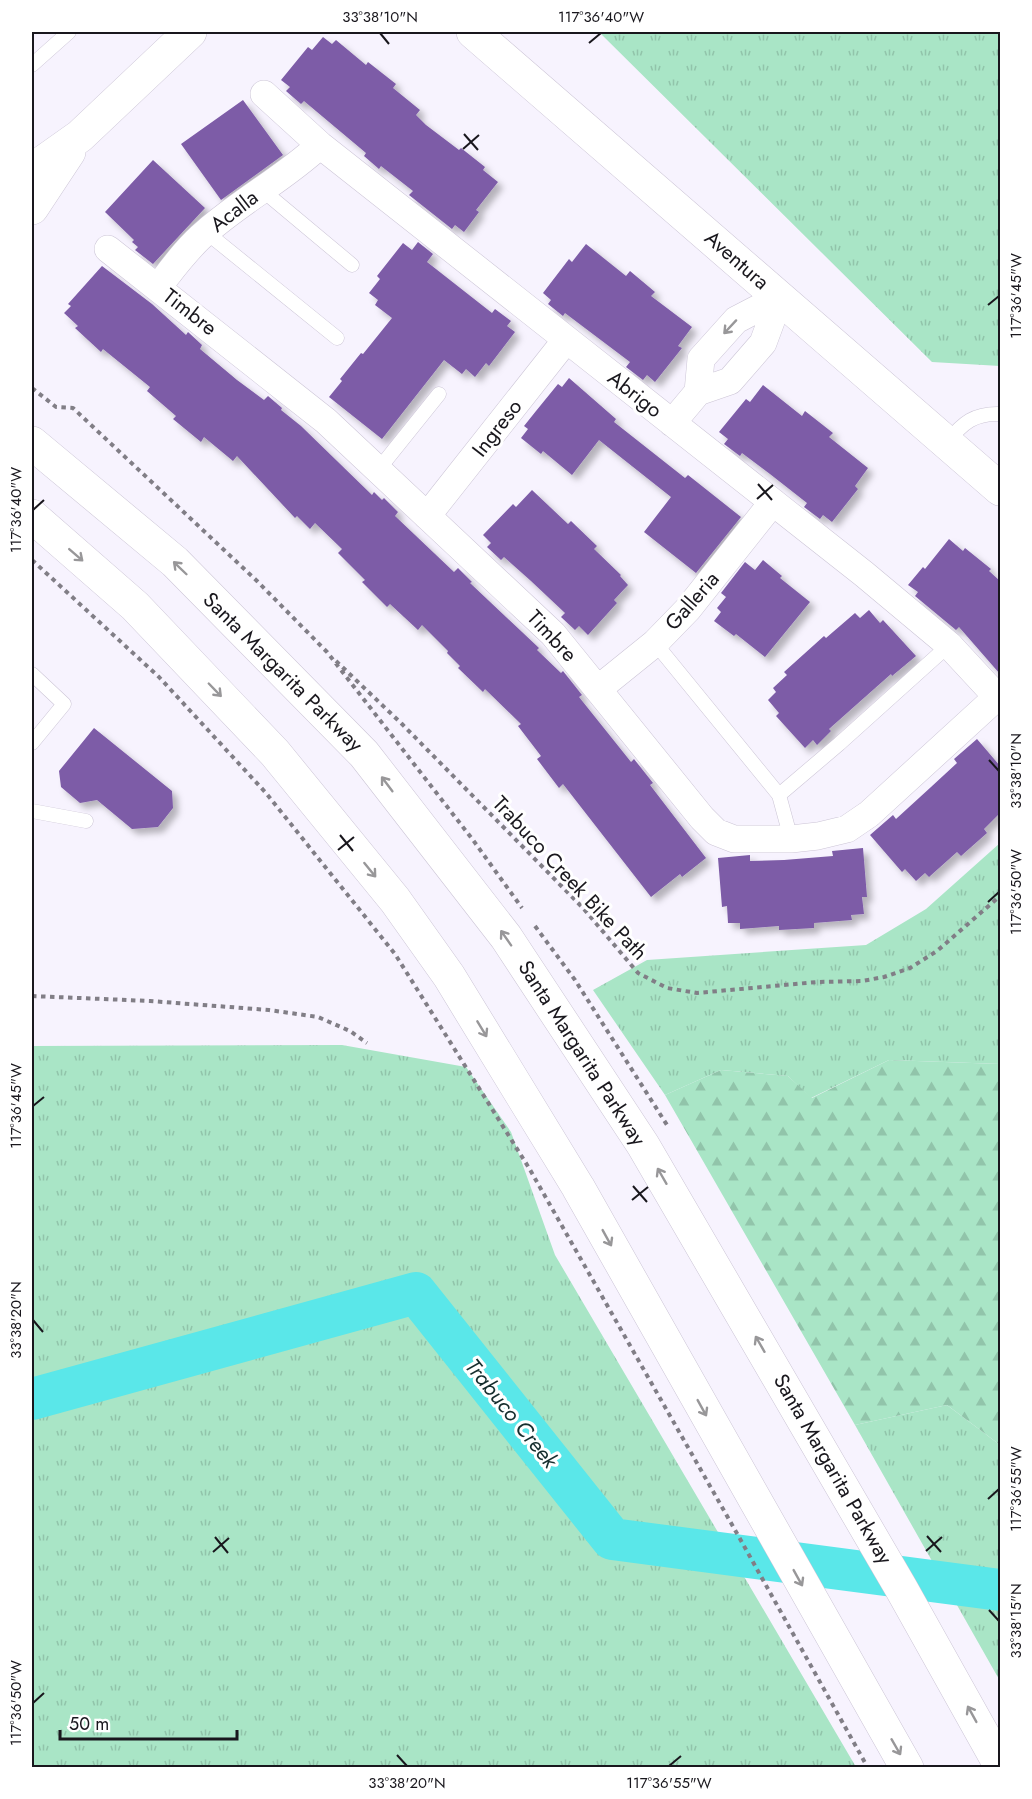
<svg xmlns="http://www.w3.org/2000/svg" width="1032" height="1799" viewBox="0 0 1032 1799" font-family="Jost,sans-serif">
<defs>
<pattern id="grass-tufts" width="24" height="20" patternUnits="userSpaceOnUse" patternTransform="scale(1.5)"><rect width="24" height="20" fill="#a9e5c6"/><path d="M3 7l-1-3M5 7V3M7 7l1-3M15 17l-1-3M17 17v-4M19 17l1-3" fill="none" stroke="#91c4aa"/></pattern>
<pattern id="forest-firs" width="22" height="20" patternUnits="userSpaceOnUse" patternTransform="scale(1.5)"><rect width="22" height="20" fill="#a9e5c6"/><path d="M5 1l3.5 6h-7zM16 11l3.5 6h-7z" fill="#91c4aa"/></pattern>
<filter id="shadow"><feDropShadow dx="5.5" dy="5.5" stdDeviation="3" flood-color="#0004"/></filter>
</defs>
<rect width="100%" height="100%" fill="#f7f3fe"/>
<!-- grass -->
<path fill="url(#grass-tufts)" d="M 599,32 L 1000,32 L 1000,366 L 932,362 Z
M 1000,843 L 1000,1064 L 889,1060 L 811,1098 L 788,1076 L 721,1070 L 665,1095 L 593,990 L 647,960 L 866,945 L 926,909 Z
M 342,1045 L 466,1067 L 511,1132 L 555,1255 L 856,1767 L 32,1767 L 32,1046 Z
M 947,1405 L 1000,1445 L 1000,1681 L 855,1425 Z"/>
<!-- forest -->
<path fill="url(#forest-firs)" d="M 889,1060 L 1000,1064 L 1000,1445 L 947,1405 L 855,1425 L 665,1095 L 721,1070 L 788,1076 L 812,1098 Z"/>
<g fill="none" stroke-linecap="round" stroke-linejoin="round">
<!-- river -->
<path stroke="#5ae7e9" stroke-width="42" d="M 32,1399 L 416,1293 L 612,1539 L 1000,1590"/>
</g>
<!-- building -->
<path fill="#7d5ba7" filter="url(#shadow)" d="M 323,37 L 332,44 L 336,40 L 366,65 L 368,62 L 396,84 L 393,88 L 420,110 L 416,115 L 426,125 L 459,150 L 461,148 L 485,167 L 483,170 L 498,182 L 476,210 L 479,212 L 464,232 L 455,225 L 452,229 L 409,195 L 413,191 L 381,166 L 379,169 L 364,156 L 366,153 L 304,101 L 301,104 L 286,91 L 290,87 L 281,80 L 308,47 L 312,50 Z
M 243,100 L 283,155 L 221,200 L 181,144 Z
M 153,160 L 205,208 L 153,264 L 135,250 L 138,247 L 132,242 L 134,240 L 105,212 Z
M 418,242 L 433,254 L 427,262 L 492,313 L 495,309 L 511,321 L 507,326 L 515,332 L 489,366 L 486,363 L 475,377 L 466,369 L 462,374 L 444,360 L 382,439 L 329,397 L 342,381 L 340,379 L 361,353 L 363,354 L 392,318 L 375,305 L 378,300 L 369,293 L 380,279 L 377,276 L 403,243 L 412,250 Z
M 586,244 L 626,276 L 630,271 L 655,292 L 651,296 L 692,327 L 678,346 L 682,348 L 655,382 L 647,375 L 643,380 L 626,367 L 630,362 L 565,313 L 563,316 L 548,304 L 551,300 L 543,293 L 569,259 L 572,262 Z
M 102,266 L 152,304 L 186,335 L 188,332 L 202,345 L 200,349 L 237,380 L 264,400 L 268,396 L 282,408 L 281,410 L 301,426 L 372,495 L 374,492 L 382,500 L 384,498 L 398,512 L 395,516 L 454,572 L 458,568 L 472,582 L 470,583 L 539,648 L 537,650 L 561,673 L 563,671 L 582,695 L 579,697 L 631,762 L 634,759 L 653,783 L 650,785 L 706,858 L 682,877 L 680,874 L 651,897 L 563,784 L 559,788 L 537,759 L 541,756 L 518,726 L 521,724 L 485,689 L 483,692 L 458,668 L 460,666 L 447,653 L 448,651 L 422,625 L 418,630 L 390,604 L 387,607 L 362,582 L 365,580 L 338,553 L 342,549 L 315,523 L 310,529 L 297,516 L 295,518 L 237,456 L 233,461 L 204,437 L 201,442 L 173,419 L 176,416 L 147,391 L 150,387 L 103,349 L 101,352 L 75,328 L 78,326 L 64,313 L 71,306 L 68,304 Z
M 569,378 L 616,419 L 614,422 L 685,478 L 688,475 L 741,517 L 696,573 L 644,532 L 671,497 L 599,440 L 572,475 L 543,451 L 541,454 L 521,438 L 528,429 L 524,426 L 536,411 L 558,384 L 562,387 Z
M 763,385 L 802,416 L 805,411 L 833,433 L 829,437 L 868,468 L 855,486 L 858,489 L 832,522 L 823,515 L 820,519 L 804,507 L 807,503 L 770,474 L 742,453 L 740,456 L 724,444 L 728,439 L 719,432 L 746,399 L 750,402 Z
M 532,490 L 568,524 L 571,521 L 597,546 L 594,549 L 621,575 L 620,576 L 628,585 L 614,600 L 617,603 L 588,635 L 579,626 L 575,630 L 561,617 L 565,613 L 531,581 L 504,557 L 501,560 L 487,547 L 491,543 L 483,535 L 513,504 L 516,507 Z
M 949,539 L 963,551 L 965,548 L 991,569 L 989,571 L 1000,581 L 1000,674 L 959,627 L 956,630 L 915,596 L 918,592 L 908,585 L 923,567 L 925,569 Z
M 763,560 L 782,576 L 780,578 L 810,602 L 765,657 L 736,634 L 734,636 L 714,621 L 721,612 L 717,608 L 726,597 L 721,593 L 745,562 L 755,570 Z
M 869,610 L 880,623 L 883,620 L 916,656 L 892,676 L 891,674 L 865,697 L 829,729 L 831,731 L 817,745 L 813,740 L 805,748 L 776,716 L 779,713 L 768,700 L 776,692 L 773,688 L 787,675 L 784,672 L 824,636 L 826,638 L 855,613 L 860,618 Z
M 94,728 L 172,791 L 173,808 L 158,827 L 132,829 L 97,800 L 80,803 L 61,787 L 59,771 Z
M 977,739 L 1000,766 L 1000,813 L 984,829 L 987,833 L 961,856 L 957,852 L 929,877 L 925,873 L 916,881 L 905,869 L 902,872 L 870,835 L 893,815 L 896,819 L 931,787 L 957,763 L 954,759 Z
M 863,848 L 867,897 L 862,897 L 864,914 L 851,915 L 852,920 L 814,923 L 814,928 L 779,930 L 779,926 L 740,929 L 740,923 L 728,923 L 727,906 L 722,907 L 718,858 L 750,855 L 750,861 L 784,860 L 833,856 L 832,851 Z"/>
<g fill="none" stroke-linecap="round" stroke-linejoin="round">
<defs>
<path id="lane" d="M 32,65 L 69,32
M 261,189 L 352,265
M 206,232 L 337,338
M 947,442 C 963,423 974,413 1000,414
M 378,470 L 439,394
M 655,643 L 779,795 L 791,839
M 32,674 L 64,704 L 32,743
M 779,795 L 839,744 L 949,645
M 32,811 L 86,821"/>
<path id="street" d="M 264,94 L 320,145 L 864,574 L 949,645 L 1000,700
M 108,249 L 326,421 L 553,634 L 702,818 L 716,832 L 734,839 L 791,839 L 818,836 L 847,829 L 869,814 L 997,697
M 158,287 C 173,268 187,248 206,232 C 242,200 285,178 320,145
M 698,392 L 701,359 L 736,320 L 780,297
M 672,423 L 698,392 L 730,381 L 763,343 L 780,297
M 427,516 L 566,340
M 598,689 L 655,643 L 688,609 L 773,502"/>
<path id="secondary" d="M 473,32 L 1000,489
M 32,170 L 80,136 L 190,32
M 32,208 L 69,152"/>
<path id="primary" d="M 32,443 L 175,562 L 364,754 L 506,937 L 643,1145 L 901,1588 L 1000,1765
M 32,516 L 135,606 L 275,753 L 395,900 L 449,976 L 578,1187 L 907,1768"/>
</defs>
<!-- lane casing -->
<use href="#lane" stroke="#ccc5d6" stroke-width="15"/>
<!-- street casing -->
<use href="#street" stroke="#ccc5d6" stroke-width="28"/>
<!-- secondary casing -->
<use href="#secondary" stroke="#ccc5d6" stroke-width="34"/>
<!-- primary casing -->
<use href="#primary" stroke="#ccc5d6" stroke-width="34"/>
<!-- path -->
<path stroke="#817e86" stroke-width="4" stroke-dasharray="4.5 4.5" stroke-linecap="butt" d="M 32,388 L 56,407 L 73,408 L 257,581 L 327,652 L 473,840 L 522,908
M 32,560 L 159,677 L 266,793 L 395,954 L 529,1168 L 739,1537 L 868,1768
M 336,661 L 402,724 L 583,908 L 638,973 L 667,988 L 697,993 L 817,982 L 862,981 L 884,977 L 910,968 L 937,951 L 1000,896
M 535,926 L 575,980 L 667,1125
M 32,996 L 150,1001 L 269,1010 L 318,1017 L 350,1031 L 367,1043"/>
<!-- lane -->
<use href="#lane" stroke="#fff" stroke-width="14"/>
<!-- street -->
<use href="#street" stroke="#fff" stroke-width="27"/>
<!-- secondary -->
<use href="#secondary" stroke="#fff" stroke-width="33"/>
<!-- primary -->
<use href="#primary" stroke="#fff" stroke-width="33"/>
</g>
<!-- one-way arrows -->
<defs><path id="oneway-shaft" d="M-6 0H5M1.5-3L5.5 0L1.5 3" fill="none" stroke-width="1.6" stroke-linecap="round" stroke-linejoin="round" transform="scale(1.5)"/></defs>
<g stroke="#989799">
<use href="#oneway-shaft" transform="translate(730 327) rotate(133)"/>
<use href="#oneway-shaft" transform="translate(76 555) rotate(41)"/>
<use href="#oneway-shaft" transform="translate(180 568) rotate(-136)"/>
<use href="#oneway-shaft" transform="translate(215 690) rotate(46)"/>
<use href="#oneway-shaft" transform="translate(387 784) rotate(-127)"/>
<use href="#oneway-shaft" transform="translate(370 870) rotate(51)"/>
<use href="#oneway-shaft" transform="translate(506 938) rotate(-125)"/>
<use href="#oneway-shaft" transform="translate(482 1029) rotate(59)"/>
<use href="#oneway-shaft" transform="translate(662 1176) rotate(-120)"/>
<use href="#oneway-shaft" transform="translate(607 1238) rotate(61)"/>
<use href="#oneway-shaft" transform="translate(760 1344) rotate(-120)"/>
<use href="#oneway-shaft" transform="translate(702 1408) rotate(61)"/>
<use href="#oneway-shaft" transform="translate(798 1578) rotate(61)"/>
<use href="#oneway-shaft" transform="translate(972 1714) rotate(-119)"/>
<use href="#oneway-shaft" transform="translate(896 1747) rotate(60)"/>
</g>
<!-- ticks -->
<path fill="none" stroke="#19171d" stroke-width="2" d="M 380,33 L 389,44M 589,43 L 601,33M 464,134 L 478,150M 463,149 L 479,135M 988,305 L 999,296M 758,484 L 772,500M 757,499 L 773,485M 33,510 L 44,500M 989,760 L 999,771M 340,835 L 353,851M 338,850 L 354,837M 988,902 L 999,892M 33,1106 L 44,1097M 633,1186 L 647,1202M 632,1200 L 648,1187M 33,1320 L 43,1332M 988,1499 L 999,1489M 927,1536 L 941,1552M 215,1537 L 228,1553M 926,1551 L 942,1537M 213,1552 L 229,1538M 989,1610 L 999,1621M 33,1703 L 44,1693M 397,1755 L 407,1766M 669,1766 L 681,1756"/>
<g text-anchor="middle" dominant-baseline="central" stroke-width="6" stroke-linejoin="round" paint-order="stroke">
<!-- street labels -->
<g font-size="21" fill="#19171d" stroke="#fff">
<text transform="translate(234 211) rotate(-38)">Acalla</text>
<text transform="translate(737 260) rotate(41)">Aventura</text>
<text transform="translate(190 312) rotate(38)">Timbre</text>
<text transform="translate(635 394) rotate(38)">Abrigo</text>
<text transform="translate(497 428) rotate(-52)">Ingreso</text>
<text transform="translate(692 601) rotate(-49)">Galleria</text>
<text transform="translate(552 636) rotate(47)">Timbre</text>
<text transform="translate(283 672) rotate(45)">Santa Margarita Parkway</text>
<text transform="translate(570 878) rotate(47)">Trabuco Creek Bike Path</text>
<text transform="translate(582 1053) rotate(57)">Santa Margarita Parkway</text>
<text transform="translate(833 1469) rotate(60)">Santa Margarita Parkway</text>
</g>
<!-- water labels -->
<g font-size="22" font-style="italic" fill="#162e2e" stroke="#fff">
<text transform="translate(512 1413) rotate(51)">Trabuco Creek</text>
</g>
</g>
<!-- border -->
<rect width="1032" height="1799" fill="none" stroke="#ffffff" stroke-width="66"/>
<!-- scale -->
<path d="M60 1730v9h177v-9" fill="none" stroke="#19171d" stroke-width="3"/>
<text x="69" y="1730" font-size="18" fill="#19171d" stroke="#ffffff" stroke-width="4.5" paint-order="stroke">50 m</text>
<rect x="33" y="33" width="966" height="1733" fill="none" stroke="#19171d" stroke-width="2"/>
<g font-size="15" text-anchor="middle" fill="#19171d">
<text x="380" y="22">33°38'10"N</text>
<text x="601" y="22">117°36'40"W</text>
<text transform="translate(1016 296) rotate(-90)" y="5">117°36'45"W</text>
<text transform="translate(16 510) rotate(-90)" y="5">117°36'40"W</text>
<text transform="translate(1016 771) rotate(-90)" y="5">33°38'10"N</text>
<text transform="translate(1016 892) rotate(-90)" y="5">117°36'50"W</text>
<text transform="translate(16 1106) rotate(-90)" y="5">117°36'45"W</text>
<text transform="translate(16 1320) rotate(-90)" y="5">33°38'20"N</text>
<text transform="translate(1016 1489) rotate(-90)" y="5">117°36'55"W</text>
<text transform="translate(1016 1621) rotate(-90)" y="5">33°38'15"N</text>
<text transform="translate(16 1703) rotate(-90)" y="5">117°36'50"W</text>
<text x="407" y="1788">33°38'20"N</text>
<text x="669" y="1788">117°36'55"W</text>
</g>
</svg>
